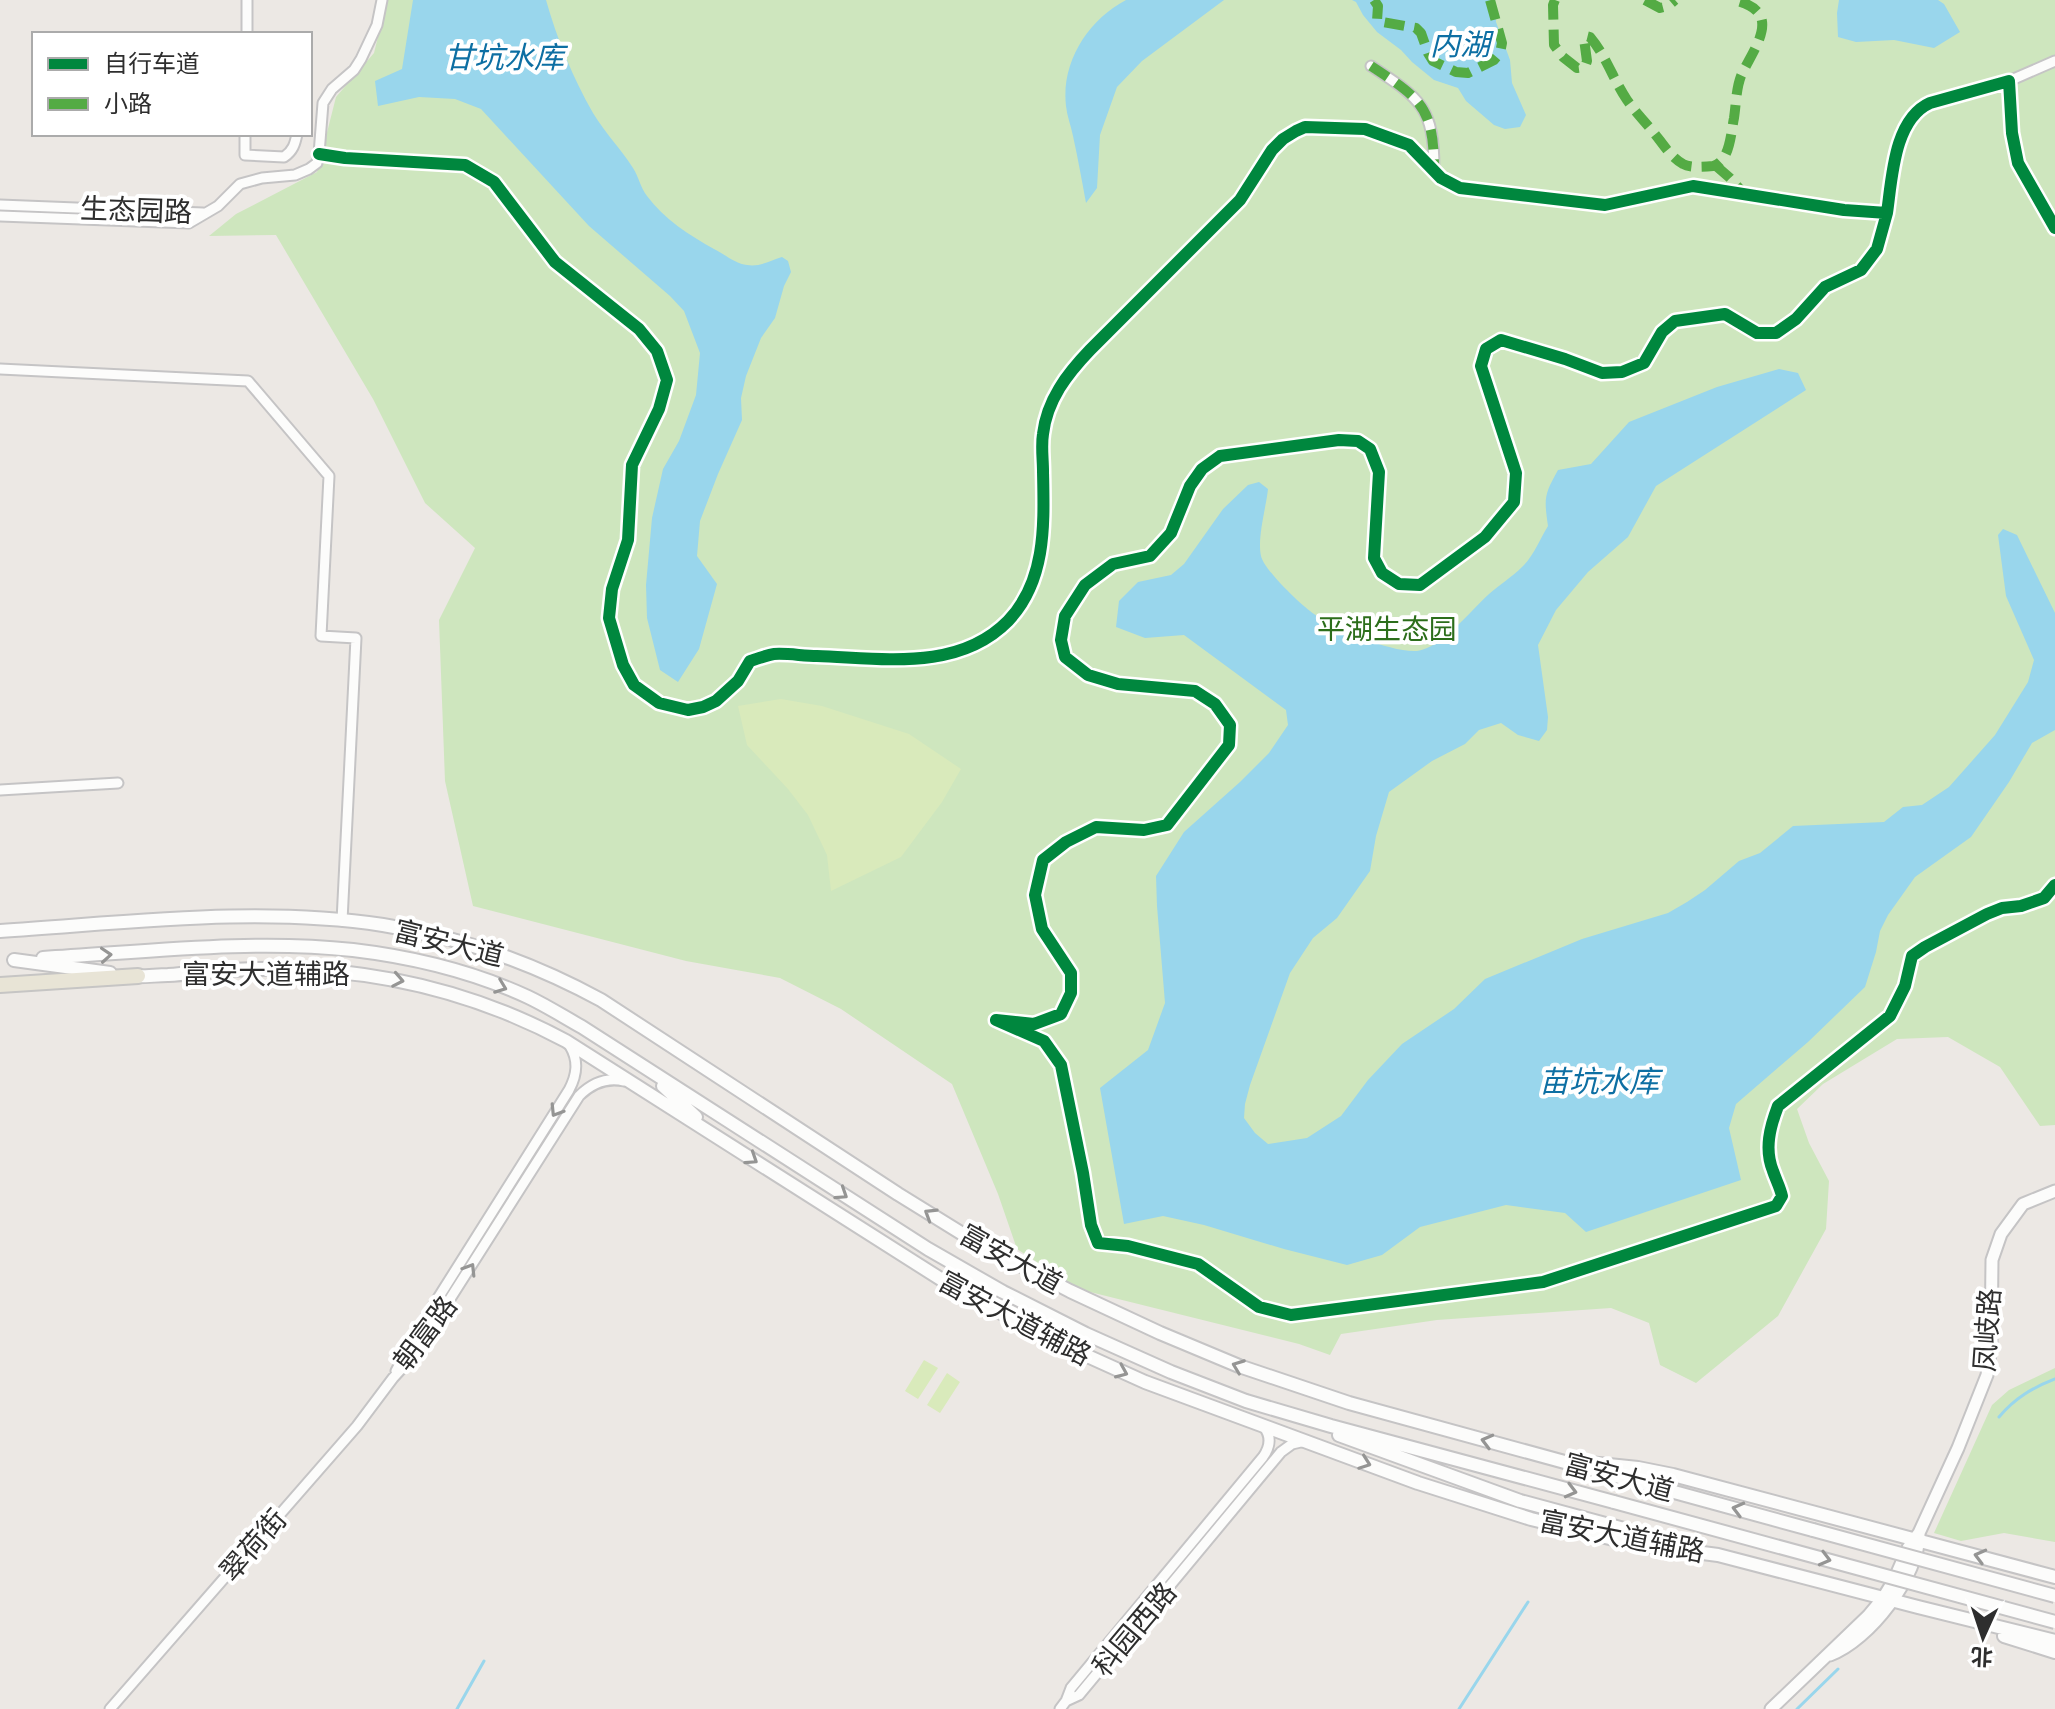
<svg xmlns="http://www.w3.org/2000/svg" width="2055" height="1709" viewBox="0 0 2055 1709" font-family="Figtree,'Noto Sans SC',sans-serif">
<rect width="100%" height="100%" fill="#ece8e4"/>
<!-- green -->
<path fill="#cee6be" d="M 387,0 L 2055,0 L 2055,1125 L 2040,1126 L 2000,1067 L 1948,1037 L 1897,1039 L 1823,1084 L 1797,1109 L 1809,1143 L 1829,1181 L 1826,1229 L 1778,1316 L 1696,1383 L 1660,1365 L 1649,1323 L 1611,1308 L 1437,1320 L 1341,1334 L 1330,1355 L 1299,1344 L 1078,1289 L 1017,1249 L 998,1194 L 952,1084 L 841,1009 L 780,978 L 686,961 L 473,906 L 445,781 L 439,620 L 475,548 L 425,503 L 373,399 L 276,235 L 209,236 L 236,214 L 317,172 L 336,97 L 374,53 Z
M 2055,1368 L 2055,1542 L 2004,1533 L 1961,1541 L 1934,1533 L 1992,1405 L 2009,1390 Z"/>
<!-- pitch -->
<path fill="#d9eabb" d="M 781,699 L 822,706 L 909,734 L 961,769 L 942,802 L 901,857 L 831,891 L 827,855 L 808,815 L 788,789 L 747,745 L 738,706 Z
M 924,1360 L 938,1368 L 918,1399 L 905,1391 Z
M 947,1373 L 960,1382 L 940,1413 L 927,1405 Z"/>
<!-- water -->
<path fill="#99d6ec" d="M 413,0 L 546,0 C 557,39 573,78 593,113 C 605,133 621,149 633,168 C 639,177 640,187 647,196 C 664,219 689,235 714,249 C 724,254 736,264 747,265 C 760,267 769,261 782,257 L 788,261 L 791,272 L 784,286 L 775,318 L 761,338 L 746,376 L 741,398 L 742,420 L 718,474 L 700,521 L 697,556 L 717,584 L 699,649 L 678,682 L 660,670 L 647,618 L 646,585 L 652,518 L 663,469 L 679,441 L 696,395 L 700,353 L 684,311 L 670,296 L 589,226 L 481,109 L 455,99 L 419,97 L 378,106 L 375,81 L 402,69 Z
M 1126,0 L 1224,0 L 1142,61 L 1117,87 L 1100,135 L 1097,188 L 1086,203 C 1082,181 1078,159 1073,136 C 1071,126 1067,116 1066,106 C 1061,62 1088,20 1126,0 Z
M 1352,0 L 1495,0 L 1496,22 L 1510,60 L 1512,83 L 1526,115 L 1520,127 L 1505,129 L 1494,125 L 1466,101 L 1458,88 L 1434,80 L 1412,62 L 1401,50 L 1377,32 L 1363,15 L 1356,2 Z
M 1839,0 L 1938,0 L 1944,4 L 1960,32 L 1934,48 L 1894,40 L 1856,42 L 1838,37 L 1837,13 Z
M 1779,369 L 1798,373 L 1806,390 L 1656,486 L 1628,537 L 1588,572 L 1556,610 L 1538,645 L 1548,717 L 1547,730 L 1539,741 L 1518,735 L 1501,723 L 1479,730 L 1465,744 L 1432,761 L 1389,792 L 1376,836 L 1370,871 L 1337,918 L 1313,938 L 1290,973 L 1250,1085 L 1245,1104 L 1244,1118 L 1255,1133 L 1268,1144 L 1307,1138 L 1341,1116 L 1368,1080 L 1402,1044 L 1454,1009 L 1485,979 L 1582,939 L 1668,913 L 1687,902 L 1705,890 L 1739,861 L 1760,853 L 1793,826 L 1884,822 L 1903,807 L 1922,805 L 1949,787 L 1995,735 L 2028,682 L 2034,660 L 2006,596 L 1998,535 L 2003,529 L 2017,535 L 2055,613 L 2055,730 L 2032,743 L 2009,782 L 1971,837 L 1915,877 L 1888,915 L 1880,931 L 1876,952 L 1865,987 L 1808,1042 L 1736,1104 L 1729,1128 L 1741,1180 L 1586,1232 L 1565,1213 L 1506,1205 L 1420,1227 L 1382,1255 L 1347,1265 L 1284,1249 L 1204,1225 L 1163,1216 L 1124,1224 L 1100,1088 L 1148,1050 L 1165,1003 L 1157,906 L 1156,876 L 1184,832 L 1240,782 L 1269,753 L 1288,725 L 1286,710 L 1184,635 L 1145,638 L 1116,627 L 1119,601 L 1138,582 L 1171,575 L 1184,564 L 1223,509 L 1248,485 L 1259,482 L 1268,489 C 1266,508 1257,538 1261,556 C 1264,570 1302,606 1314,614 C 1336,629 1392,653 1417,651 C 1442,648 1471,610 1489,594 C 1499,585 1512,577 1522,567 C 1533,557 1540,539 1548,526 C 1544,498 1544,495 1558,470 L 1591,464 L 1629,422 L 1717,387 Z"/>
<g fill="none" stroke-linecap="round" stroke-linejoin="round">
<!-- stream -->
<path stroke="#99d6ec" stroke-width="3" d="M 1999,1417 C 2015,1398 2032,1388 2055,1379
M 457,1709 L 484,1661
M 1459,1709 L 1528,1602
M 1797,1709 L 1838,1669"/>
<defs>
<path id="minor" d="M 247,34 L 247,0
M 1371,66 C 1421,99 1434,107 1434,170
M 2009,81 L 2055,61
M 245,134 L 245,155 L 284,157 C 293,151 295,144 297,134
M 319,154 L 345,158 L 465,165 L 494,182 L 555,262 L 639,329 L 657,351 L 667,380 L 659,409 L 632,465 L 628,540 L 612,589 L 609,618 L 623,665 L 634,685 L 659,703 L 688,710 L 703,707 L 716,701 L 738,681 L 750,661 C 758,659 766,655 774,654 C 788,653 803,656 817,656 C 881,658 958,672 1008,621 C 1047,580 1044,523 1043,471 C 1043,459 1041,446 1043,434 C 1047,400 1067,374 1090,350 L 1240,200 L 1272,150 L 1283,139 L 1296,131 L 1305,127 L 1365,129 L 1409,145 L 1441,178 L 1460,188 L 1605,205 L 1693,186 L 1844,210 L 1887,213 C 1892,178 1894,119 1930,103 L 2009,81 L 2012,133 L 2018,163 L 2055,228
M 0,205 L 203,213
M 1887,213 L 1877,249 L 1861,270 L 1825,287 L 1796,319 L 1776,333 L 1757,333 L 1725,314 L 1675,321 L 1662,332 L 1644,363 L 1622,372 L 1602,373 L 1565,359 L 1501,340 L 1486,349 L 1481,366 L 1516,473 L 1514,502 L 1485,537 L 1420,585 L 1399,584 L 1382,573 L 1374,558 L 1379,472 L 1370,449 L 1358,441 L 1339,440 L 1220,456 L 1202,469 L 1190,486 L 1171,533 L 1150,556 L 1113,564 L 1085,585 L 1065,616 L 1061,640 L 1065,657 L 1088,675 L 1118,684 L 1195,691 L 1215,704 L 1230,725 L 1229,745 L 1167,825 L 1144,830 L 1096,827 L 1066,842 L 1043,860 L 1035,895 L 1042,929 L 1071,973 L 1071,993 L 1061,1014 L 1034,1024 L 996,1020 L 1044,1041 L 1061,1065 L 1083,1173 L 1091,1225 L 1098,1243 L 1128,1246 L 1198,1264 L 1259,1307 L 1291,1315 L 1543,1282 L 1776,1206 L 1782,1196 C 1780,1187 1776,1180 1773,1171 C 1764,1149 1770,1127 1778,1106 L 1890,1016 L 1905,986 L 1912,956 L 1925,947 L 1987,914 L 2002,908 L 2021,906 L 2044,898 L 2055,885
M 0,216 L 189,223 L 218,206 L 240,184 L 262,178 L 295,175 L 309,169 L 317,163 L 319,154 L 323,103 L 332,89 L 354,70 L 361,59 L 377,25 L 382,0
M 0,369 L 248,381 L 329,476 L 321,636 L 356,638 L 342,921
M 0,790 L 118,783
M 396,1371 L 416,1333 L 569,1090 C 577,1075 579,1061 570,1046
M 1066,1701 L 1079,1695 L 1281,1452 L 1292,1444 L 1305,1441
M 110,1709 L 357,1426 L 393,1378 L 415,1354 L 579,1096 C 592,1083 606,1077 624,1081
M 1060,1709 L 1066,1701 L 1071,1688 L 1263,1457 C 1270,1447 1272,1436 1263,1426"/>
<path id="tertiary" d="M 1830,1655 C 1869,1641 1920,1575 1919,1533
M 1771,1709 L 1868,1616 L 1883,1598 L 1894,1580 L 1908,1548 L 1919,1533 L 1958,1448 L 1987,1375 L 1991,1347 L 1992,1260 L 2001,1234 L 2023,1204 L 2055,1191"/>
<path id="secondary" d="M 0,931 C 127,923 257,906 383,925 C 460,937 533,963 601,1000 L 898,1194 L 974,1241 L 1070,1291 L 1160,1333 L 1239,1366 L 1349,1403 L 1813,1530
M 43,958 C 145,952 251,939 353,950 C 412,957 474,972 528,997 C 547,1006 564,1017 582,1027 L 928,1249 L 1003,1292 L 1086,1334 L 1171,1372 L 1246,1401 L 1331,1426 L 1614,1502
M 14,960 L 110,973
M 132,976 C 144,977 156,975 168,975 C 197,973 225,970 254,969 C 363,966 469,989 566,1041 L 958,1290 L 1052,1340 L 1145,1382 L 1418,1483 L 1531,1519 L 1634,1544 L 1718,1555 L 1918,1607 L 2055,1641
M 663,1086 L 696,1117
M 1339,1435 L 1520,1501 L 1676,1543
M 1589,1463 L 1638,1468 L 1673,1475 L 2055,1577
M 2004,1636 L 2055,1652"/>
<path id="primary" d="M 0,985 L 138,976"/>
</defs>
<!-- minor casing -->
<use href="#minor" stroke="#c5c4c5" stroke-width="13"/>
<!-- tertiary casing -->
<use href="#tertiary" stroke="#c5c4c5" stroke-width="15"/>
<!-- secondary casing -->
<use href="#secondary" stroke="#c5c4c5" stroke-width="16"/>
<!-- primary casing -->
<use href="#primary" stroke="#c6c5c4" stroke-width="18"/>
<!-- minor -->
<use href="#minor" stroke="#fcfcfb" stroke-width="9"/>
<!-- tertiary -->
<use href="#tertiary" stroke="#fcfcfb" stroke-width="11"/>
<!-- secondary -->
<use href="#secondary" stroke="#fcfcfb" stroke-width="12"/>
<!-- primary -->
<use href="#primary" stroke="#e8e4d6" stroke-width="14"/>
<defs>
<path id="secondary-bridge" d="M 1614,1502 L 2055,1622
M 1813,1530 L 2055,1596"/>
</defs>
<!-- secondary-bridge casing -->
<use href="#secondary-bridge" stroke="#c5c4c5" stroke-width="16" stroke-linecap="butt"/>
<!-- secondary-bridge -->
<use href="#secondary-bridge" stroke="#fcfcfb" stroke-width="12"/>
<!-- quiet -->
<path stroke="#54ab44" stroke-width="10" stroke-dasharray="20 10" stroke-linecap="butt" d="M 1374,0 L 1378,6 L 1377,21 L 1416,28 L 1421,33 L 1428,53 L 1433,61 L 1456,72 L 1468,73 L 1494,60 L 1500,53 L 1502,43 L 1490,0
M 1555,0 L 1553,5 L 1554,45 L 1563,57 L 1577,68 L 1585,67 L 1587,61 L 1584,39 L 1586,36 L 1590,37 C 1606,56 1613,79 1627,100 C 1636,113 1648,125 1658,138 C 1664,146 1673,159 1683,164 C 1690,168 1705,167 1713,166 C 1730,162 1731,132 1734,118 C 1736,105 1736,89 1741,76 C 1754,47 1785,12 1734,0
M 1645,0 L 1660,8 L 1668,6 L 1675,0
M 1371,66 C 1421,99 1434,107 1434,170
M 1715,165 L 1730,178 L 1745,195"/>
<defs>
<path id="cycleway" d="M 319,154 L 345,158 L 465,165 L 494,182 L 555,262 L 639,329 L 657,351 L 667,380 L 659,409 L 632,465 L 628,540 L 612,589 L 609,618 L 623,665 L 634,685 L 659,703 L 688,710 L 703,707 L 716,701 L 738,681 L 750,661 C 758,659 766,655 774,654 C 788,653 803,656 817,656 C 881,658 958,672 1008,621 C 1047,580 1044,523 1043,471 C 1043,459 1041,446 1043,434 C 1047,400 1067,374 1090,350 L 1240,200 L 1272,150 L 1283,139 L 1296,131 L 1305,127 L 1365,129 L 1409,145 L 1441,178 L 1460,188 L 1605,205 L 1693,186 L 1844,210 L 1887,213 C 1892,178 1894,119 1930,103 L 2009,81 L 2012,133 L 2018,163 L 2055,228
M 1887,213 L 1877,249 L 1861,270 L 1825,287 L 1796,319 L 1776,333 L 1757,333 L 1725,314 L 1675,321 L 1662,332 L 1644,363 L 1622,372 L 1602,373 L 1565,359 L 1501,340 L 1486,349 L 1481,366 L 1516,473 L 1514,502 L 1485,537 L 1420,585 L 1399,584 L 1382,573 L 1374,558 L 1379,472 L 1370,449 L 1358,441 L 1339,440 L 1220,456 L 1202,469 L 1190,486 L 1171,533 L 1150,556 L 1113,564 L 1085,585 L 1065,616 L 1061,640 L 1065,657 L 1088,675 L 1118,684 L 1195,691 L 1215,704 L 1230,725 L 1229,745 L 1167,825 L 1144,830 L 1096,827 L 1066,842 L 1043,860 L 1035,895 L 1042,929 L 1071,973 L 1071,993 L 1061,1014 L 1034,1024 L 996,1020 L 1044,1041 L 1061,1065 L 1083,1173 L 1091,1225 L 1098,1243 L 1128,1246 L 1198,1264 L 1259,1307 L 1291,1315 L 1543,1282 L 1776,1206 L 1782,1196 C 1780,1187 1776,1180 1773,1171 C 1764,1149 1770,1127 1778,1106 L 1890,1016 L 1905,986 L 1912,956 L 1925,947 L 1987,914 L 2002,908 L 2021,906 L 2044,898 L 2055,885"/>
</defs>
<!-- cycleway casing -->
<use href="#cycleway" stroke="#fff" stroke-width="17"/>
<!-- cycleway -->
<use href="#cycleway" stroke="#00873e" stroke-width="12"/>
</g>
<!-- one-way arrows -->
<defs><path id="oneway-chevron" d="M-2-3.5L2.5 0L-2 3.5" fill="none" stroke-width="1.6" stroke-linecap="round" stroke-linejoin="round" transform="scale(2)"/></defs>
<g stroke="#959594">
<use href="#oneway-chevron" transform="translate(106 955) rotate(-4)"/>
<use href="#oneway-chevron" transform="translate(398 980) rotate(11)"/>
<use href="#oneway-chevron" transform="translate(501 987) rotate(21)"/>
<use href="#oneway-chevron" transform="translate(556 1111) rotate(122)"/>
<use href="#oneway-chevron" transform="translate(752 1159) rotate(33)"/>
<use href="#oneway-chevron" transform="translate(842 1194) rotate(33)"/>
<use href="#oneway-chevron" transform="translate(930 1214) rotate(-148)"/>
<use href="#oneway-chevron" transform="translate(470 1269) rotate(-58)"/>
<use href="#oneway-chevron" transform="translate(1238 1366) rotate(-159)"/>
<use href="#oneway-chevron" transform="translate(1122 1372) rotate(23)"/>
<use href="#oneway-chevron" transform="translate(1487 1441) rotate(-165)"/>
<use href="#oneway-chevron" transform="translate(1365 1463) rotate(20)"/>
<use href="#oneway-chevron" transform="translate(1571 1491) rotate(15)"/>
<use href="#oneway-chevron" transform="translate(1738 1509) rotate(-165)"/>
<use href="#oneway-chevron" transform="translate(1980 1556) rotate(-165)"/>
<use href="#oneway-chevron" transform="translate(1825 1559) rotate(15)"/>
</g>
<g text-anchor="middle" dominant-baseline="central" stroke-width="8" stroke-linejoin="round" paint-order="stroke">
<!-- street labels -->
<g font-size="28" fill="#2e2e2e" stroke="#fff">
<text transform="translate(136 210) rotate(2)">生态园路</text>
<text transform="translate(449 943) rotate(14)">富安大道</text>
<text x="266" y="974">富安大道辅路</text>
<text transform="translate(1011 1259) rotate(29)">富安大道</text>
<text transform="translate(1015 1318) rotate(28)">富安大道辅路</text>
<text transform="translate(1987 1330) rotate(-86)">凤岐路</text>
<text transform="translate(425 1333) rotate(-53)">朝富路</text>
<text transform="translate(1619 1477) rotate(15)">富安大道</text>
<text transform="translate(1622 1536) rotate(11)">富安大道辅路</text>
<text transform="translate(253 1545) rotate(-49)">翠荷街</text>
<text transform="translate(1134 1629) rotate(-50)">科园西路</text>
</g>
<!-- park labels -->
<g font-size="28" fill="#2c6e1b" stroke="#fff">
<text x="1387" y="629">平湖生态园</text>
</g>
<!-- water labels -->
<g font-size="30" font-style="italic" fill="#0d6fa3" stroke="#fff">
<text x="1460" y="44">内湖</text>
<text x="504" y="57">甘坑水库</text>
<text x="1599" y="1081">苗坑水库</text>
</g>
</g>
<!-- legend -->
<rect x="32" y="32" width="280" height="104" fill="#ffffff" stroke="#ababab" stroke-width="2"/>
<rect x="48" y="58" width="40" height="12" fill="#00873e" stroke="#ababab" stroke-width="2"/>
<text x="104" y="72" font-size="24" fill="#2e2e2e">自行车道</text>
<rect x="48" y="98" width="40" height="12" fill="#54ab44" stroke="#ababab" stroke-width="2"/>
<text x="104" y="112" font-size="24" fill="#2e2e2e">小路</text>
<!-- north arrow -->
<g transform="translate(1983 1637) rotate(183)" stroke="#ffffff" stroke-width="6" paint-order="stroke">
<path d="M0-6L14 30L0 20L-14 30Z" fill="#2e2e2e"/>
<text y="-12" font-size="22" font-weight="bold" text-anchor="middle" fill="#2e2e2e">北</text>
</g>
</svg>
